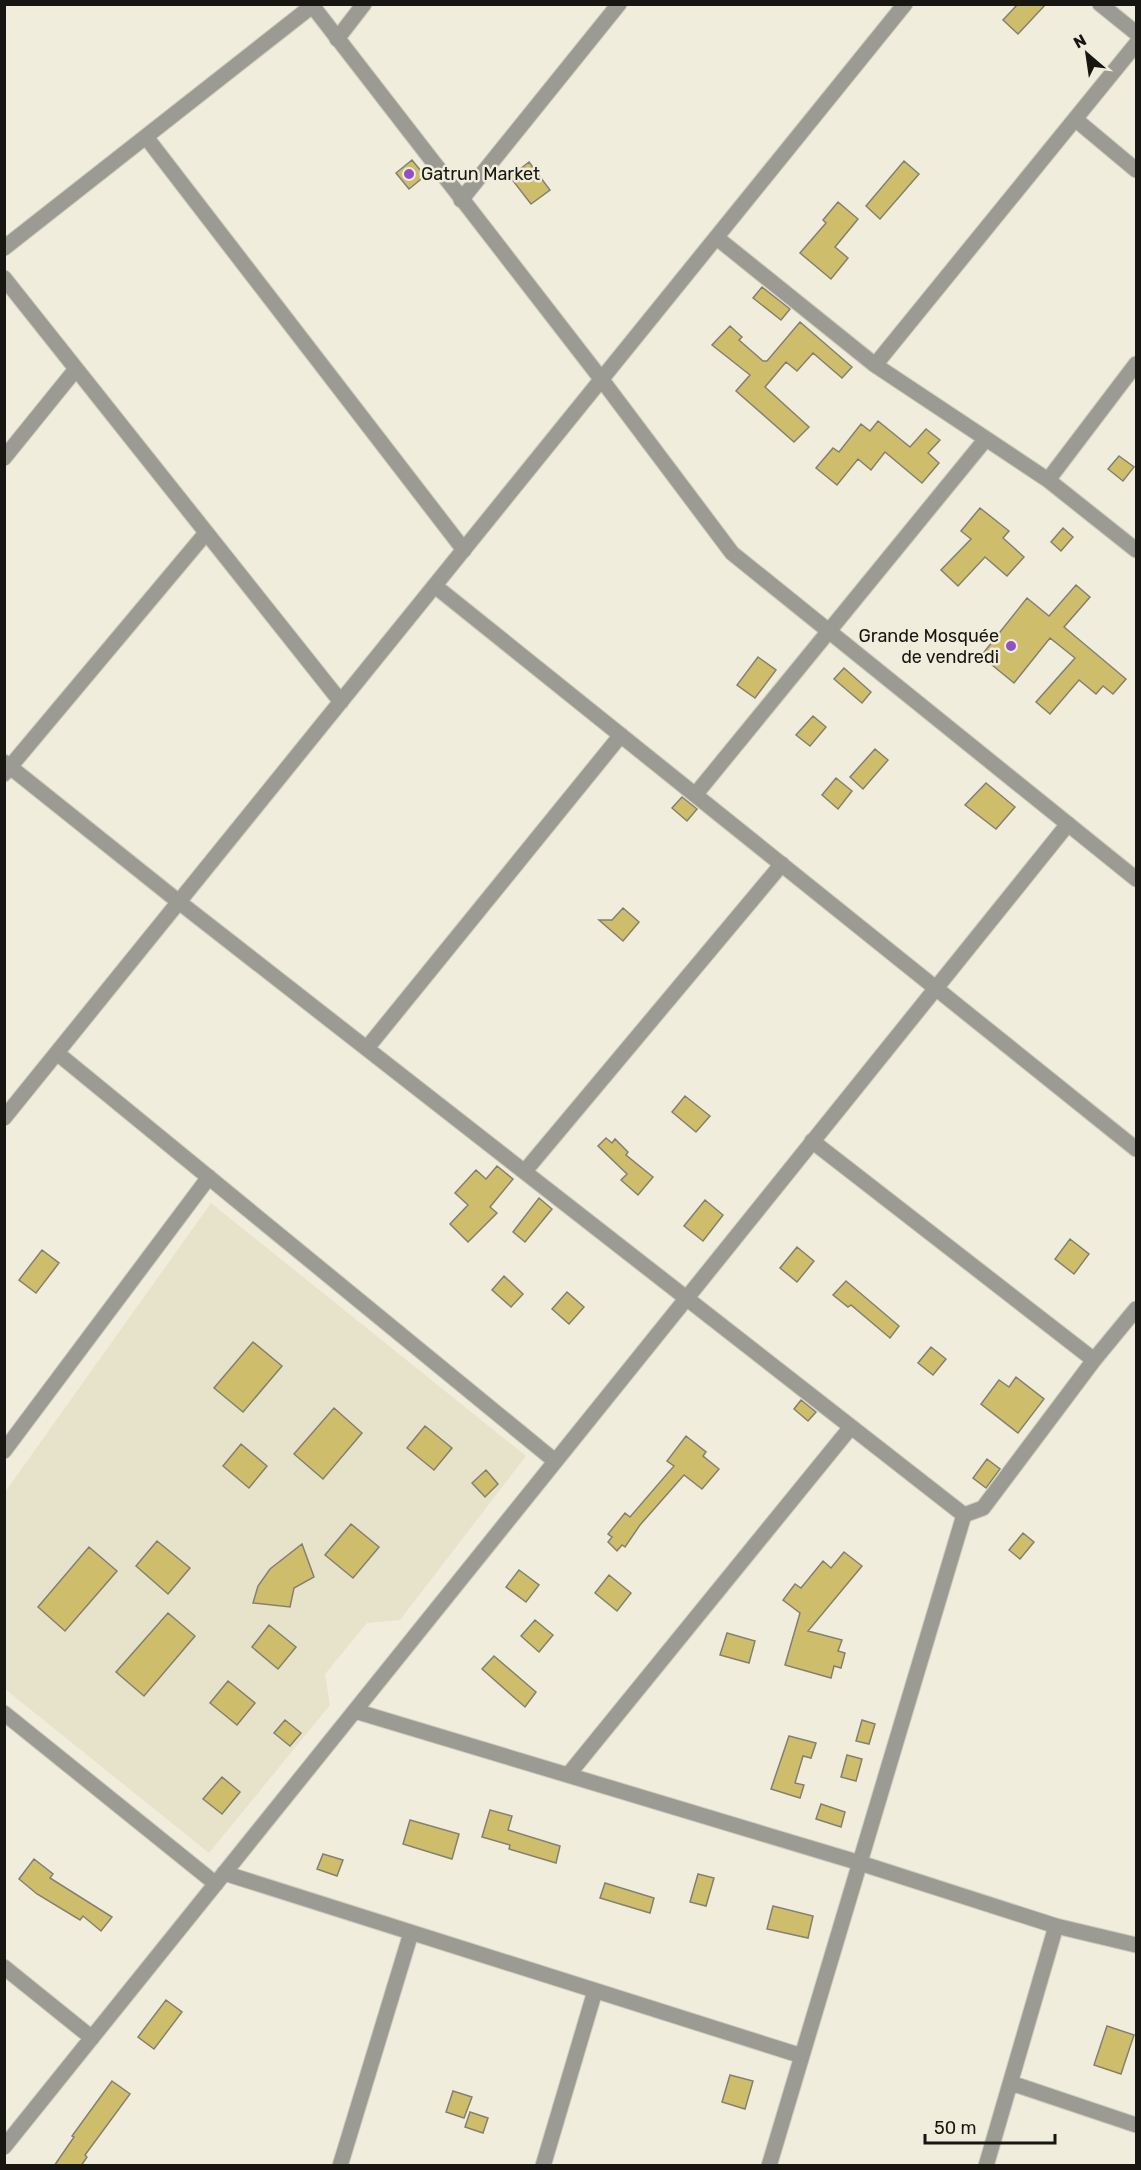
<svg xmlns="http://www.w3.org/2000/svg" width="1141" height="2170" viewBox="0 0 1141 2170" font-family="Rubik,sans-serif">
<rect width="100%" height="100%" fill="#f0eddc"/>
<!-- built -->
<path fill="#e7e2ca" d="M 211,1203 L 526,1456 L 400,1620 L 367,1623 L 325,1674 L 330,1705 L 209,1853 L 5,1689 L 5,1492 Z"/>
<!-- building -->
<path fill="#cebe6b" stroke="#838071" stroke-width="1.5" d="M 1018,4 L 1046,4 L 1018,34 L 1003,20 Z
M 412,160 L 425,176 L 409,189 L 396,173 Z
M 904,161 L 919,174 L 880,219 L 866,206 Z
M 529,162 L 550,190 L 531,204 L 510,177 Z
M 838,202 L 858,219 L 835,247 L 848,258 L 831,279 L 800,253 L 826,223 L 823,220 Z
M 762,287 L 790,309 L 781,320 L 753,298 Z
M 800,322 L 852,367 L 842,378 L 813,353 L 797,371 L 786,362 L 765,387 L 809,427 L 794,442 L 736,391 L 750,375 L 712,345 L 730,326 L 742,337 L 739,340 L 763,361 L 767,361 Z
M 878,421 L 910,447 L 926,429 L 940,440 L 928,453 L 939,463 L 922,483 L 885,452 L 871,470 L 858,459 L 837,485 L 816,468 L 833,448 L 839,452 L 861,424 L 870,431 Z
M 1119,456 L 1134,467 L 1123,481 L 1108,469 Z
M 980,508 L 1009,531 L 1003,538 L 1024,557 L 1007,576 L 985,557 L 958,586 L 941,570 L 971,539 L 961,531 Z
M 1063,528 L 1073,537 L 1061,551 L 1051,542 Z
M 1076,585 L 1090,597 L 1064,627 L 1126,679 L 1113,694 L 1103,686 L 1096,694 L 1079,680 L 1050,714 L 1036,702 L 1075,658 L 1050,638 L 1014,683 L 981,656 L 1027,598 L 1049,616 Z
M 758,657 L 776,670 L 755,698 L 737,685 Z
M 844,668 L 871,692 L 862,703 L 834,679 Z
M 813,716 L 826,727 L 810,746 L 796,735 Z
M 875,749 L 888,760 L 863,789 L 850,777 Z
M 836,778 L 852,791 L 838,809 L 822,795 Z
M 986,783 L 1015,807 L 996,829 L 965,805 Z
M 682,797 L 697,809 L 687,821 L 672,808 Z
M 623,908 L 639,922 L 623,941 L 599,920 L 612,920 Z
M 685,1096 L 710,1116 L 696,1132 L 672,1112 Z
M 606,1138 L 612,1143 L 615,1139 L 628,1152 L 626,1155 L 653,1177 L 638,1195 L 621,1180 L 627,1174 L 598,1146 Z
M 497,1166 L 513,1179 L 490,1207 L 497,1213 L 468,1242 L 450,1224 L 468,1205 L 455,1193 L 476,1170 L 486,1179 Z
M 539,1198 L 552,1209 L 525,1242 L 513,1232 Z
M 705,1200 L 723,1215 L 703,1241 L 684,1226 Z
M 1070,1239 L 1089,1254 L 1074,1274 L 1055,1259 Z
M 797,1247 L 814,1261 L 797,1282 L 780,1268 Z
M 42,1250 L 59,1263 L 36,1293 L 19,1280 Z
M 504,1276 L 523,1294 L 511,1307 L 492,1290 Z
M 846,1281 L 899,1326 L 890,1338 L 851,1305 L 848,1307 L 833,1295 Z
M 567,1292 L 584,1307 L 569,1324 L 552,1309 Z
M 253,1342 L 282,1366 L 243,1412 L 214,1388 Z
M 931,1347 L 946,1359 L 933,1375 L 918,1363 Z
M 1016,1377 L 1044,1399 L 1018,1433 L 981,1404 L 999,1380 L 1009,1387 Z
M 801,1400 L 816,1412 L 808,1421 L 794,1409 Z
M 334,1408 L 362,1433 L 323,1479 L 294,1454 Z
M 425,1426 L 452,1448 L 434,1470 L 407,1448 Z
M 686,1436 L 706,1452 L 703,1456 L 719,1469 L 702,1489 L 684,1475 L 640,1525 L 625,1547 L 622,1545 L 617,1551 L 608,1542 L 612,1537 L 608,1534 L 625,1513 L 630,1517 L 674,1466 L 667,1461 Z
M 241,1444 L 267,1466 L 249,1488 L 223,1466 Z
M 987,1459 L 1000,1469 L 986,1488 L 973,1478 Z
M 486,1470 L 498,1484 L 485,1497 L 472,1483 Z
M 351,1524 L 379,1547 L 353,1578 L 325,1555 Z
M 1023,1533 L 1034,1542 L 1020,1559 L 1009,1550 Z
M 157,1541 L 190,1568 L 168,1594 L 136,1566 Z
M 302,1544 L 314,1577 L 294,1588 L 290,1607 L 253,1603 L 258,1586 L 270,1569 Z
M 89,1547 L 117,1571 L 65,1631 L 38,1607 Z
M 844,1552 L 862,1566 L 808,1631 L 842,1640 L 838,1651 L 845,1653 L 841,1668 L 834,1666 L 831,1678 L 785,1665 L 800,1613 L 783,1600 L 795,1584 L 801,1588 L 823,1561 L 831,1568 Z
M 519,1570 L 539,1585 L 526,1602 L 506,1587 Z
M 609,1575 L 631,1593 L 617,1611 L 595,1593 Z
M 168,1613 L 195,1636 L 144,1696 L 116,1672 Z
M 535,1620 L 553,1635 L 539,1652 L 521,1636 Z
M 269,1625 L 296,1647 L 278,1669 L 252,1647 Z
M 727,1633 L 755,1641 L 749,1663 L 720,1655 Z
M 494,1656 L 536,1692 L 525,1707 L 482,1669 Z
M 228,1681 L 255,1703 L 237,1725 L 210,1703 Z
M 285,1720 L 301,1733 L 290,1746 L 274,1733 Z
M 862,1720 L 875,1724 L 869,1744 L 856,1741 Z
M 789,1736 L 816,1743 L 811,1758 L 803,1756 L 795,1783 L 804,1785 L 800,1798 L 771,1789 Z
M 847,1755 L 862,1759 L 856,1781 L 841,1777 Z
M 222,1777 L 240,1792 L 222,1814 L 203,1799 Z
M 821,1804 L 845,1812 L 841,1827 L 816,1819 Z
M 490,1810 L 512,1816 L 508,1830 L 560,1846 L 556,1863 L 509,1849 L 510,1845 L 482,1837 Z
M 410,1820 L 459,1834 L 452,1859 L 403,1844 Z
M 323,1854 L 343,1860 L 337,1876 L 317,1869 Z
M 34,1859 L 53,1874 L 50,1878 L 112,1917 L 101,1931 L 83,1916 L 80,1920 L 37,1894 L 19,1879 Z
M 698,1874 L 714,1878 L 706,1906 L 690,1902 Z
M 605,1883 L 654,1898 L 650,1913 L 600,1898 Z
M 773,1906 L 813,1916 L 808,1938 L 767,1929 Z
M 166,2000 L 182,2012 L 154,2049 L 138,2037 Z
M 1107,2026 L 1134,2035 L 1121,2074 L 1094,2065 Z
M 730,2075 L 753,2081 L 745,2109 L 722,2102 Z
M 112,2081 L 130,2094 L 85,2155 L 87,2157 L 81,2166 L 54,2166 L 74,2137 L 72,2136 Z
M 453,2091 L 472,2097 L 464,2118 L 446,2112 Z
M 470,2112 L 488,2118 L 483,2133 L 465,2127 Z"/>
<g fill="none" stroke-linecap="round" stroke-linejoin="round">
<defs>
<path id="minor" d="M 1100,4 L 1136,33
M 337,39 L 364,4
M 1075,119 L 1136,170
M 146,137 L 464,550
M 461,200 L 619,4
M 717,238 L 875,365 L 1048,480 L 1136,550
M 4,248 L 312,6
M 4,278 L 341,702
M 875,365 L 1136,44
M 4,458 L 76,369
M 1048,480 L 1136,364
M 435,586 L 1136,1149
M 4,762 L 179,902 L 964,1515
M 4,774 L 206,533
M 695,795 L 985,440
M 367,1048 L 621,735
M 57,1053 L 555,1461
M 4,1118 L 905,4
M 812,1141 L 1094,1360
M 525,1171 L 782,864
M 4,1451 L 209,1177
M 964,1515 L 983,1508 L 1094,1360 L 1136,1309
M 355,1711 L 860,1863 L 1056,1926 L 1136,1945
M 4,1713 L 216,1884
M 568,1775 L 851,1427
M 224,1873 L 802,2056
M 4,1967 L 92,2038
M 1011,2083 L 1136,2125
M 4,2147 L 1068,824
M 340,2166 L 411,1933
M 543,2166 L 595,1991
M 769,2166 L 964,1515
M 986,2166 L 1056,1926"/>
<path id="tertiary" d="M 311,4 L 602,380 L 732,553 L 1136,879"/>
</defs>
<!-- minor casing -->
<use href="#minor" stroke="#cdcbbb" stroke-width="17"/>
<!-- tertiary casing -->
<use href="#tertiary" stroke="#cdcbbb" stroke-width="17"/>
<!-- minor -->
<use href="#minor" stroke="#9b9a93" stroke-width="15"/>
<!-- tertiary -->
<use href="#tertiary" stroke="#9b9a93" stroke-width="15"/>
</g>
<!-- markers -->
<g fill="#9350c5" stroke="#f0eddc" stroke-width="2">
<circle cx="409" cy="174" r="6"/>
<circle cx="1011" cy="646" r="6"/>
</g>
<g text-anchor="middle" dominant-baseline="central" stroke-width="5" stroke-linejoin="round" paint-order="stroke">
<!-- poi labels -->
<g font-size="18" fill="#171610" stroke="#f0eddc" text-anchor="start">
<text x="421" y="174">Gatrun Market</text>
<text x="999" y="636" text-anchor="end">Grande Mosquée<tspan x="999" dy="21">de vendredi</tspan></text>
</g>
</g>
<!-- border -->
<rect width="1141" height="2170" fill="none" stroke="#171610" stroke-width="12"/>
<!-- north arrow -->
<g transform="translate(1087 54) rotate(331)" stroke="#f0eddc" stroke-width="4.5" paint-order="stroke">
<path d="M0-4.5L10 22L0 15L-10 22Z" fill="#171610"/>
<text y="-9" font-size="16" font-weight="bold" text-anchor="middle" fill="#171610">N</text>
</g>
<!-- scale -->
<path d="M925 2134v9h130v-9" fill="none" stroke="#171610" stroke-width="3"/>
<text x="934" y="2134" font-size="18" fill="#171610" stroke="#f0eddc" stroke-width="4.5" paint-order="stroke">50 m</text>
</svg>
